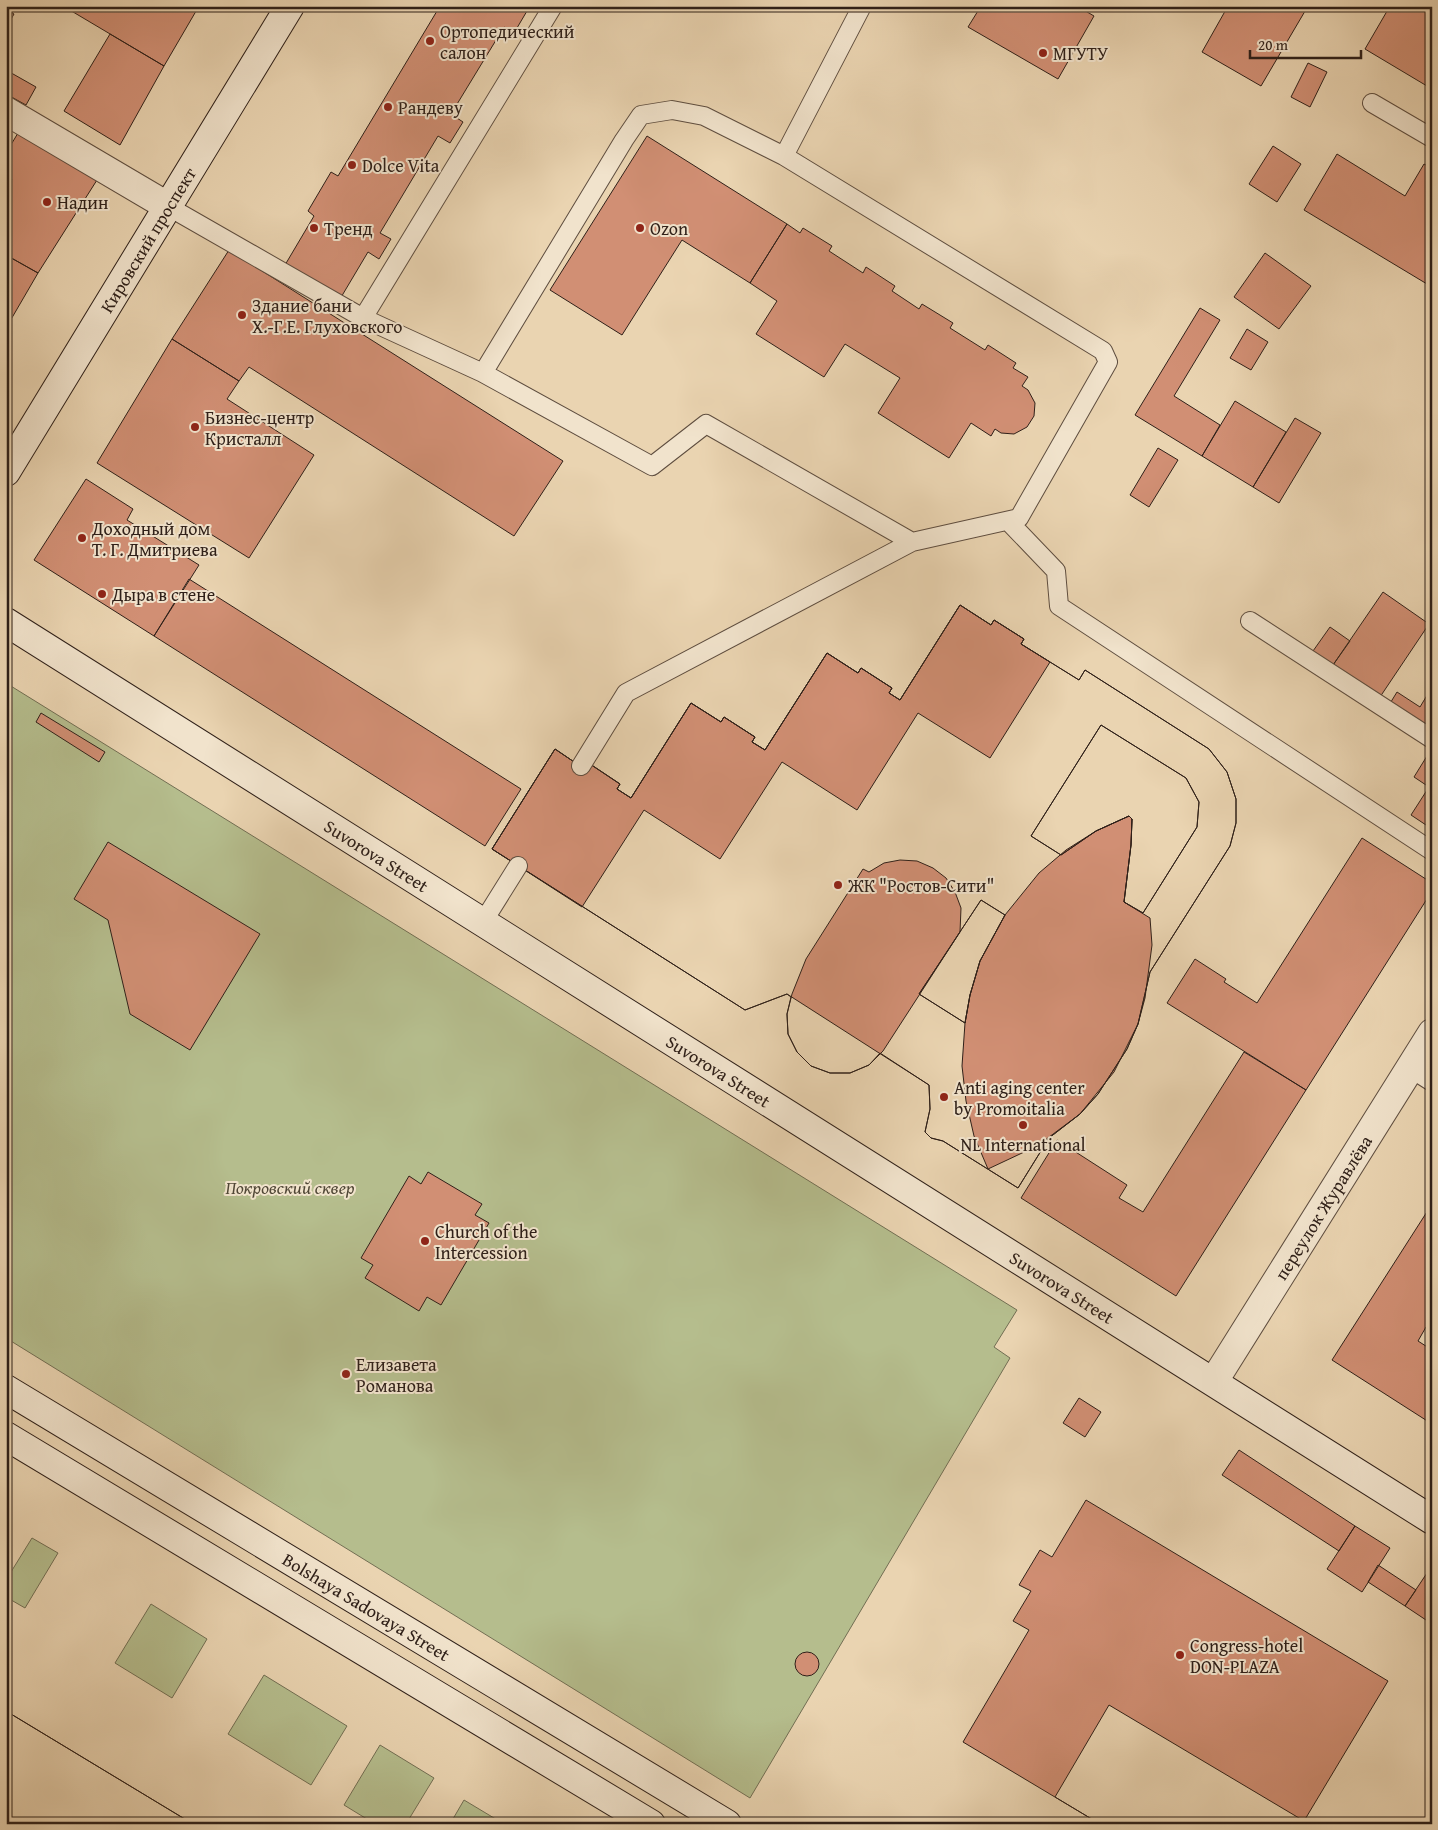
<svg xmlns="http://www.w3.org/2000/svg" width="1438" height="1830" viewBox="0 0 1438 1830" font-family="'Gentium Book Plus',serif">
<rect width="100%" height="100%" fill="#ead4b1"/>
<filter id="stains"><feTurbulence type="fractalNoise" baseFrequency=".004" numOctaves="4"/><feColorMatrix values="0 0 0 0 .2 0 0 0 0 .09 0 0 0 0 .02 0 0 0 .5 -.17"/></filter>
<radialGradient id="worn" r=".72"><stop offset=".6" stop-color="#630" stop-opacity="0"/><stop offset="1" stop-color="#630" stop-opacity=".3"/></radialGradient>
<!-- green -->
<path fill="#b5bd8d" stroke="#726e53" d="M 6,683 L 1017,1310 L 994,1347 L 1010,1358 L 750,1798 L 6,1338 Z
M 32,1538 L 58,1553 L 25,1608 L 6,1597 L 6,1580 Z
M 151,1604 L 207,1639 L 172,1698 L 115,1663 Z
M 264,1675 L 347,1726 L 311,1785 L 228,1734 Z
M 380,1745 L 434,1778 L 406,1824 L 375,1824 L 344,1805 Z
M 464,1800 L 504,1824 L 450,1824 Z"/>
<!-- building -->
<path fill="#d18f74" stroke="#2f2019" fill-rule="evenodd" d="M 63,6 L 199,6 L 164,66 Z
M 433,6 L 519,6 L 527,11 L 514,33 L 504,27 L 451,114 L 463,122 L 450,143 L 438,136 L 380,233 L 391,239 L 379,259 L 368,252 L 340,299 L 285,265 L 314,216 L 308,211 L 331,172 L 338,176 L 437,11 Z
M 981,6 L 1077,6 L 1094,16 L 1058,79 L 968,27 Z
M 1228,6 L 1308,6 L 1261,86 L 1202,52 Z
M 1390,6 L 1432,6 L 1432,89 L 1365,49 Z
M 6,10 L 14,14 L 6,28 Z
M 110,34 L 164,66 L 120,145 L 64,111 Z
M 1308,63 L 1327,72 L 1310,107 L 1291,97 Z
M 6,70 L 36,87 L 26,105 L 6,94 Z
M 18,133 L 97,180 L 38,273 L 6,255 L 6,188 L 12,179 L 6,175 L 6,153 Z
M 647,136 L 787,224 L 750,283 L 682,240 L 622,335 L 550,290 Z
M 1273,146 L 1301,164 L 1277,202 L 1249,184 Z
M 1337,154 L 1405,196 L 1424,164 L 1432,168 L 1432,287 L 1304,210 Z
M 787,224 L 800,233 L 803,228 L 832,246 L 829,251 L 863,273 L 866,267 L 895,286 L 892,291 L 919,309 L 922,304 L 953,323 L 950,328 L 985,350 L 988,345 L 1016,363 L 1013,368 L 1028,377 L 1022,386 L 1028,390 L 1035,403 L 1034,416 L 1027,427 L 1014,434 L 1001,433 L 995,429 L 991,436 L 971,423 L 949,458 L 878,413 L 900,378 L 845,344 L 824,377 L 756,334 L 777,301 L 750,283 Z
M 229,250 L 563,461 L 514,536 L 249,367 L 239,381 L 172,339 Z
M 1265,253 L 1311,286 L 1279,329 L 1234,297 Z
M 6,255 L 38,273 L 6,328 Z
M 1200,308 L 1220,320 L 1174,396 L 1220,425 L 1202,456 L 1135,415 Z
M 1247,329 L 1268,342 L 1251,370 L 1230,358 Z
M 172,339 L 239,381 L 227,399 L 314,455 L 249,558 L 97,463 Z
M 1235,401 L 1286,432 L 1253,487 L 1202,456 Z
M 1295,418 L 1321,433 L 1279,503 L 1253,487 Z
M 1158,448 L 1178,460 L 1149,507 L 1130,495 Z
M 86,479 L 133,509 L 127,520 L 199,565 L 154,636 L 34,560 Z
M 189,579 L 521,789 L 485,846 L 154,636 Z
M 1383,592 L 1429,624 L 1380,697 L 1333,665 Z
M 960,605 L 991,625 L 994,620 L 1024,639 L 1021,644 L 1050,662 L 990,758 L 918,713 L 857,810 L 782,762 L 720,859 L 644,810 L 582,907 L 492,849 L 555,749 L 586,770 L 590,764 L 620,784 L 617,789 L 631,798 L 691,703 L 721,722 L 724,717 L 755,737 L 752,742 L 765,750 L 827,653 L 858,673 L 861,668 L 892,688 L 889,693 L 900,700 Z
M 960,605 L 991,625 L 994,620 L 1024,639 L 1021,644 L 1079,680 L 1085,670 L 1209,749 L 1227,772 L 1236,799 L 1236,823 L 1230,846 L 1150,972 L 1138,1024 L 1127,1049 L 1098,1094 L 1080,1114 L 1049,1138 L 1018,1188 L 943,1141 L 931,1138 L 925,1132 L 930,1109 L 929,1085 L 880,1053 L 869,1065 L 850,1073 L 830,1073 L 811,1066 L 797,1052 L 788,1034 L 787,1014 L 791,997 L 787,994 L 745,1010 L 492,849 L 555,749 L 586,770 L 590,764 L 620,784 L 617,789 L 631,798 L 691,703 L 721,722 L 724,717 L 755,737 L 752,742 L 765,750 L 827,653 L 858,673 L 861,668 L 892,688 L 889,693 L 900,700 ZM 1101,725 L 1186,778 L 1199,802 L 1197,827 L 1143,913 L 1124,902 L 1131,845 L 1132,819 L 1129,816 L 1096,831 L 1061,855 L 1031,836 ZM 981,900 L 1005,915 L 980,961 L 970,995 L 965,1023 L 919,994 Z
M 960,605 L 991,625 L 994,620 L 1024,639 L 1021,644 L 1079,680 L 1085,670 L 1209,749 L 1227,772 L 1236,799 L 1236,823 L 1230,846 L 1150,972 L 1138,1024 L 1127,1049 L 1098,1094 L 1080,1114 L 1049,1138 L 1018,1188 L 943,1141 L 931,1138 L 925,1132 L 930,1109 L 929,1085 L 787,994 L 745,1010 L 492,849 L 555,749 L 586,770 L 590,764 L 620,784 L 617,789 L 631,798 L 691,703 L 721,722 L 724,717 L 755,737 L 752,742 L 765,750 L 827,653 L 858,673 L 861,668 L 892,688 L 889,693 L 900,700 ZM 1101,725 L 1186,778 L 1199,802 L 1197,827 L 1143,913 L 1124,902 L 1131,845 L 1132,819 L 1129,816 L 1096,831 L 1061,855 L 1031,836 ZM 981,900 L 1005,915 L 980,961 L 970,995 L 965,1023 L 919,994 Z
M 1330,627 L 1350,641 L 1333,665 L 1313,651 Z
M 1397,692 L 1420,707 L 1429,692 L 1432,693 L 1432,731 L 1389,705 Z
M 41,713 L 105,752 L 99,762 L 36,722 Z
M 1427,756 L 1432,759 L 1432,829 L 1411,815 L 1429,787 L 1414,777 Z
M 1129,816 L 1132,819 L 1131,845 L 1124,902 L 1150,918 L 1152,945 L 1145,998 L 1138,1024 L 1114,1072 L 1080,1114 L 1037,1146 L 988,1169 L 974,1136 L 966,1101 L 962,1066 L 965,1023 L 970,995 L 980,961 L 1005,915 L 1039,873 L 1066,850 L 1096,831 Z
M 1362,838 L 1432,883 L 1432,891 L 1306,1090 L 1167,1003 L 1195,959 L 1226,979 L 1224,982 L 1257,1003 Z
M 108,842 L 260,934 L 190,1050 L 130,1014 L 108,920 L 74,899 Z
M 900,860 L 917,861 L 933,868 L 946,878 L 955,892 L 961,908 L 960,932 L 883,1051 L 869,1065 L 850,1073 L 830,1073 L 811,1066 L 797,1052 L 788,1034 L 787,1014 L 792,994 L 806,959 L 863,869 L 869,872 L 884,863 Z
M 1244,1052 L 1306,1090 L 1176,1296 L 1021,1198 L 1057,1140 L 1127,1185 L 1119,1198 L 1143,1212 Z
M 428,1172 L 482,1204 L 475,1215 L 489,1223 L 441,1305 L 427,1297 L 419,1311 L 365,1278 L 373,1265 L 361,1258 L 409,1176 L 421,1184 Z
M 1432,1204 L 1432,1331 L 1426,1327 L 1418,1341 L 1432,1350 L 1432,1424 L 1332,1360 Z
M 1079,1398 L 1101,1412 L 1085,1437 L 1063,1423 Z
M 1239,1450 L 1355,1526 L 1339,1551 L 1222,1475 Z
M 1086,1500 L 1388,1681 L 1304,1821 L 1307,1824 L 1100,1824 L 963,1742 L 1029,1630 L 1013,1621 L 1031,1591 L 1019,1585 L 1040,1550 L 1052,1557 Z
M 1355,1526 L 1390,1548 L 1362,1592 L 1327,1569 Z
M 1378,1565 L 1416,1590 L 1405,1606 L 1368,1582 Z
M 1427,1573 L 1432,1576 L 1432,1624 L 1405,1606 Z
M795 1664a12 12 0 1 1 24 0a12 12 0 1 1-24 0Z
M 1109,1705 L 1304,1821 L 1307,1824 L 1100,1824 L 1055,1797 Z
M 6,1711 L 193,1824 L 6,1824 Z
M 6,1711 L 193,1824 L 6,1824 Z"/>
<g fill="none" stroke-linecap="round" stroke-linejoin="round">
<defs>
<path id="lane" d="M 1372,103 L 1432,138
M 169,207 L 363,318 L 553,6
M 363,318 L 483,373 L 652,466 L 706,424 L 912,542 L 1019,518 L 1108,362 L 1103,351 L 784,156 L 862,6
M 483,373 L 624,140 L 641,115 L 672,110 L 704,116 L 784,156
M 1009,522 L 1056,571 L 1059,606 L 1432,851
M 1250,621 L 1432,739
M 581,766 L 626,693 L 912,542
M 483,922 L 518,866
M 1410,1068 L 1432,1082"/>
<g id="street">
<path d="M 6,111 L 169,207"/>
<path id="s1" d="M 1214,1381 L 1432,1033"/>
</g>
<g id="secondary">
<path id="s2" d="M 6,472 L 290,6"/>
<path id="s3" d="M 6,622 L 1432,1520"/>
<path id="s4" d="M 6,1389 L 727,1824"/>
<path d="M 6,1436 L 651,1824"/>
</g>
</defs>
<!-- lane casing -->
<use href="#lane" stroke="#5e4d3f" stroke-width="20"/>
<!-- street casing -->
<use href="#street" stroke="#5e4d3f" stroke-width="30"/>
<!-- secondary casing -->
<use href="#secondary" stroke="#2f2019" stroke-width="30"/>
<!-- lane -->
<use href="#lane" stroke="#f1e3cc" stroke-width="18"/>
<!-- street -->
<use href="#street" stroke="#f1e3cc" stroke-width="28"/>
<!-- secondary -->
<use href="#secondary" stroke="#f1e3cc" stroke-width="28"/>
</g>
<!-- markers -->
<g fill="#8f2418" stroke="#f1e3cc" stroke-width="2">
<circle cx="430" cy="41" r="5"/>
<circle cx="1043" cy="53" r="5"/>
<circle cx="388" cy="107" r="5"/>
<circle cx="352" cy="165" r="5"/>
<circle cx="47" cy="202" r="5"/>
<circle cx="314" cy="228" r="5"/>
<circle cx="640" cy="228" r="5"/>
<circle cx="242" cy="315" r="5"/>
<circle cx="195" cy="427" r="5"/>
<circle cx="82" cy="538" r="5"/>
<circle cx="102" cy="594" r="5"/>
<circle cx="838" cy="885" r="5"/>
<circle cx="944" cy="1097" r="5"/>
<circle cx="1023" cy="1125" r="5"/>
<circle cx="425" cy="1241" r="5"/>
<circle cx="346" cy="1374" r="5"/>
<circle cx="1180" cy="1655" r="5"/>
</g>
<g text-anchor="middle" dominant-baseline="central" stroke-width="4" stroke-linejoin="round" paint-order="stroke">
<!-- poi labels -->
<g font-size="18" fill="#2f2019" stroke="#f1e3cc" text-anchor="start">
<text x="440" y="31">Ортопедический<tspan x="440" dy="21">салон</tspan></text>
<text x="1053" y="53">МГУТУ</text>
<text x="398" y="107">Рандеву</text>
<text x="362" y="165">Dolce Vita</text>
<text x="57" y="202">Надин</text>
<text x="324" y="228">Тренд</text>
<text x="650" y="228">Ozon</text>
<text x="252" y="305">Здание бани<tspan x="252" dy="21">Х.-Г.Е. Глуховского</tspan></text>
<text x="205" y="417">Бизнес-центр<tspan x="205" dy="21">Кристалл</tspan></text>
<text x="92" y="528">Доходный дом<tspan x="92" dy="21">Т. Г. Дмитриева</tspan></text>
<text x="112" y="594">Дыра в стене</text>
<text x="848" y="885">ЖК "Ростов-Сити"</text>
<text x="954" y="1087">Anti aging center<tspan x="954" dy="21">by Promoitalia</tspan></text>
<text x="1023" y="1144" text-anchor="middle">NL International</text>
<text x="435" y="1231">Church of the<tspan x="435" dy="21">Intercession</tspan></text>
<text x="356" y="1364">Елизавета<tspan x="356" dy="21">Романова</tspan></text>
<text x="1190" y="1645">Congress-hotel<tspan x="1190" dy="21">DON-PLAZA</tspan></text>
</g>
<!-- street labels -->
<g font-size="18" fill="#2f2019" stroke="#f1e3cc">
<text stroke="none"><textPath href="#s2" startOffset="272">Кировский проспект</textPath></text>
<text stroke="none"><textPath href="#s3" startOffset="438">Suvorova Street</textPath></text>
<text stroke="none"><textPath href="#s3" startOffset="842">Suvorova Street</textPath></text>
<text stroke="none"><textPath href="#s1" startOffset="205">переулок Журавлёва</textPath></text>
<text stroke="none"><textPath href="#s3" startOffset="1248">Suvorova Street</textPath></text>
<text stroke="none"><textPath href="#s4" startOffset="421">Bolshaya Sadovaya Street</textPath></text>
</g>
<!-- park labels -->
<g font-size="18" font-style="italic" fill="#504736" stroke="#f1e3cc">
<text x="290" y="1187">Покровский сквер</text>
</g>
</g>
<!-- margin -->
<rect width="1438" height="1830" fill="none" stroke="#ead4b1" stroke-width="25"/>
<rect x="8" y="8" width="1423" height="1815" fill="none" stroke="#2f2019" stroke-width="2.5"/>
<rect x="12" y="12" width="1413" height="1805" fill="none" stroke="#2f2019"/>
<!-- scale -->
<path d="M1250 50v8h111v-8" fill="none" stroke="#2f2019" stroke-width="2.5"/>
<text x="1258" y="50" font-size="15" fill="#2f2019" stroke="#f1e3cc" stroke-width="4" paint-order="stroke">20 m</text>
<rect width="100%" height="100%" filter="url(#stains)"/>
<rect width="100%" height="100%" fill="url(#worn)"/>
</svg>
